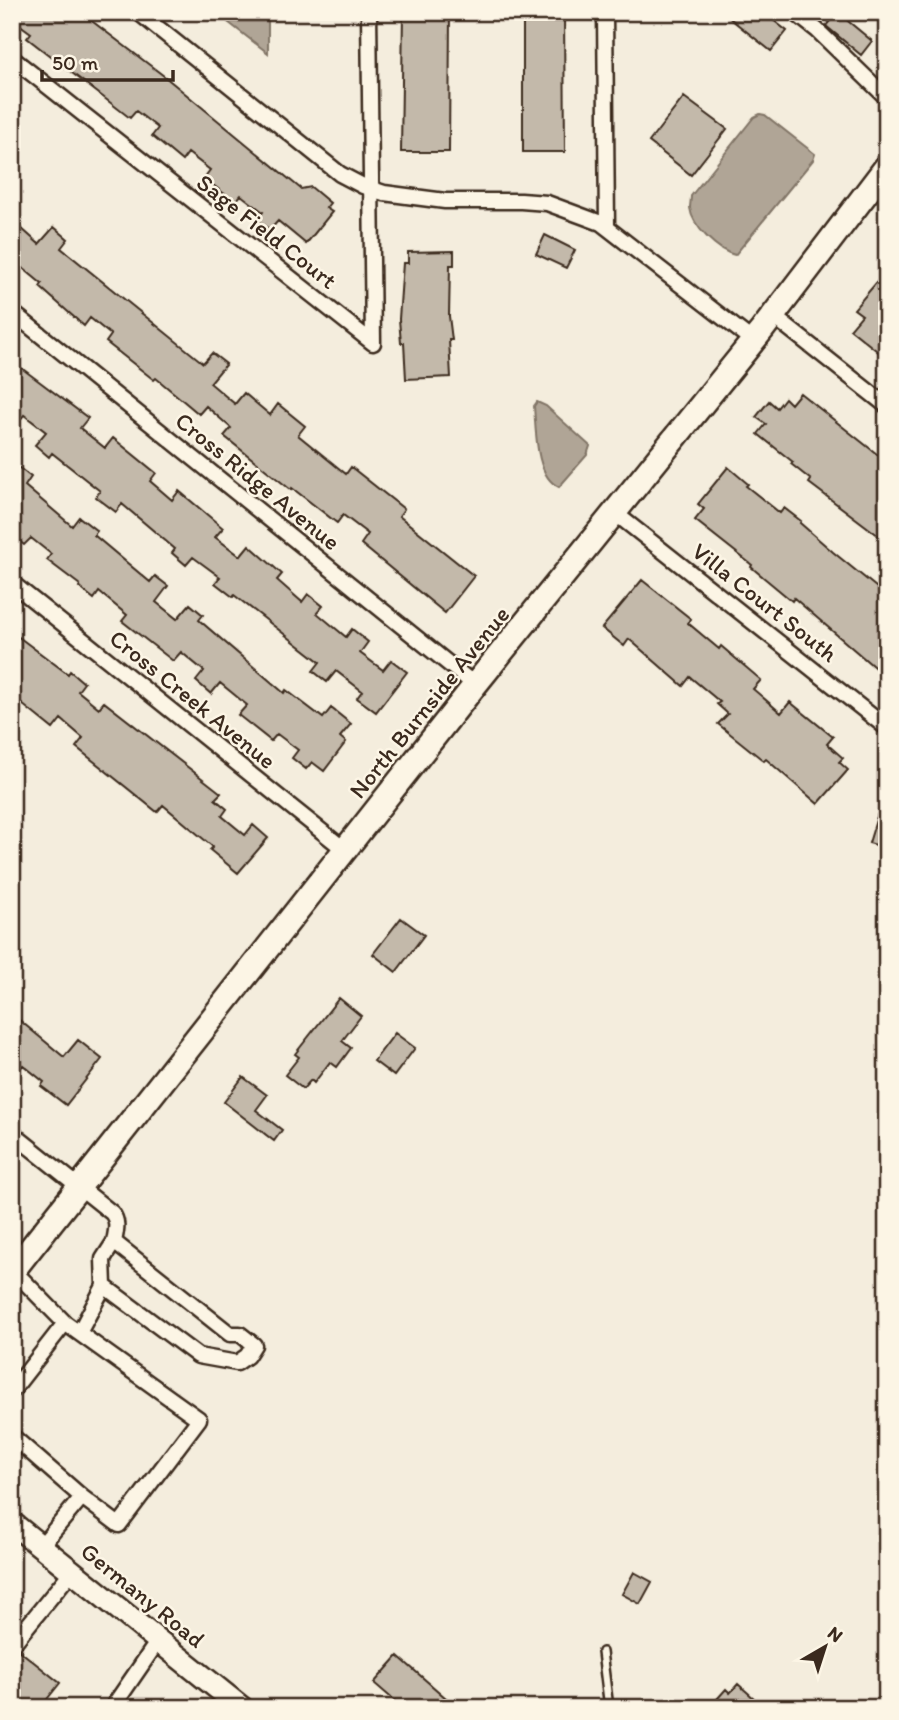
<svg xmlns="http://www.w3.org/2000/svg" width="899" height="1720" viewBox="0 0 899 1720" font-family="Itim,sans-serif">
<rect width="100%" height="100%" fill="#f4eddd"/>
<filter id="ink" filterUnits="userSpaceOnUse"><feTurbulence type="fractalNoise" baseFrequency=".0143" numOctaves="2"/><feDisplacementMap in="SourceGraphic" scale="14" xChannelSelector="R" yChannelSelector="G"/><feConvolveMatrix kernelMatrix="1 2 1 2 8 2 1 2 1" color-interpolation-filters="sRGB"/></filter>
<g filter="url(#ink)">
<!-- water -->
<path fill="#b0a596" stroke="#817466" stroke-width="2" d="M 215,12 L 268,12 L 268,53 Z
M 760,114 L 765,115 L 815,154 L 813,160 L 735,255 C 718,251 692,226 690,208 C 690,204 691,200 691,196 L 754,117 Z
M 537,402 L 546,406 L 590,446 L 587,455 L 559,487 C 535,477 536,429 534,406 Z"/>
<!-- building -->
<path fill="#c3b9aa" stroke="#3b2a1e" stroke-width="2" d="M 12,12 L 80,12 L 164,76 L 301,189 L 311,187 L 330,203 L 326,208 L 332,212 L 306,244 L 278,221 L 270,230 L 257,220 L 263,212 L 241,195 L 235,202 L 222,192 L 204,178 L 210,170 L 188,153 L 182,161 L 152,136 L 158,128 L 136,111 L 130,118 L 27,38 L 31,33 L 12,19 Z
M 403,12 L 450,12 L 449,152 L 401,152 Z
M 523,12 L 564,12 L 565,152 L 523,152 Z
M 722,12 L 763,12 L 787,31 L 771,51 Z
M 837,12 L 872,41 L 861,55 L 826,26 Z
M 684,97 L 727,129 L 691,175 L 649,142 Z
M 12,220 L 39,244 L 54,227 L 68,239 L 61,248 L 203,363 L 212,353 L 226,364 L 210,383 L 235,404 L 244,393 L 270,415 L 278,404 L 305,426 L 298,435 L 346,474 L 351,467 L 404,509 L 399,516 L 474,576 L 445,613 L 361,544 L 368,534 L 343,515 L 337,523 L 292,488 L 291,490 L 224,436 L 231,428 L 206,406 L 199,414 L 156,378 L 154,380 L 106,342 L 111,335 L 90,318 L 84,326 L 40,287 L 42,284 L 12,259 Z
M 545,235 L 575,250 L 566,268 L 536,254 Z
M 454,251 L 454,265 L 450,265 L 449,316 L 452,340 L 449,340 L 451,377 L 406,379 L 404,343 L 401,343 L 399,319 L 403,263 L 408,263 L 408,252 Z
M 887,270 L 887,359 L 850,329 L 862,315 L 854,309 Z
M 12,361 L 88,418 L 80,428 L 105,448 L 113,438 L 156,473 L 150,481 L 172,500 L 179,491 L 223,528 L 215,537 L 240,556 L 249,545 L 282,574 L 277,580 L 302,602 L 308,594 L 323,606 L 317,613 L 346,637 L 352,629 L 368,642 L 360,653 L 383,670 L 391,660 L 407,672 L 376,712 L 357,698 L 362,691 L 336,671 L 327,682 L 313,671 L 320,662 L 234,595 L 233,597 L 215,583 L 220,577 L 193,557 L 186,565 L 172,553 L 175,549 L 122,504 L 116,512 L 96,497 L 100,491 L 52,453 L 49,457 L 35,445 L 46,432 L 24,415 L 12,430 Z
M 800,393 L 887,462 L 887,542 L 809,483 L 811,480 L 791,464 L 793,462 L 758,434 L 766,424 L 756,417 L 769,401 L 777,408 L 785,398 L 791,404 Z
M 18,467 L 31,477 L 25,486 L 72,526 L 79,517 L 97,531 L 94,535 L 150,582 L 155,576 L 168,586 L 156,602 L 177,619 L 190,604 L 203,615 L 199,620 L 284,693 L 286,690 L 323,718 L 331,708 L 351,724 L 340,737 L 346,742 L 324,771 L 312,762 L 306,769 L 292,758 L 298,750 L 277,734 L 271,741 L 238,715 L 247,705 L 220,683 L 211,694 L 196,681 L 204,671 L 181,652 L 173,661 L 122,621 L 127,615 L 99,592 L 94,599 L 79,587 L 80,585 L 47,560 L 51,554 L 31,538 L 24,545 L 12,535 L 12,474 Z
M 728,467 L 748,484 L 746,486 L 780,513 L 784,508 L 801,521 L 800,523 L 833,552 L 887,596 L 887,678 L 794,598 L 792,601 L 751,567 L 752,565 L 695,520 L 704,509 L 698,504 Z
M 642,580 L 691,619 L 688,623 L 719,649 L 721,646 L 761,680 L 753,689 L 781,713 L 790,702 L 833,737 L 827,744 L 843,758 L 839,762 L 848,770 L 818,804 L 766,759 L 764,761 L 718,724 L 728,714 L 717,704 L 720,702 L 690,677 L 683,686 L 629,639 L 624,646 L 602,628 Z
M 12,632 L 68,674 L 70,671 L 84,683 L 78,691 L 99,708 L 104,702 L 221,793 L 215,799 L 227,809 L 222,816 L 245,835 L 253,825 L 268,838 L 238,873 L 210,850 L 213,847 L 163,805 L 157,812 L 76,747 L 83,738 L 61,719 L 53,729 L 22,704 L 20,706 L 12,701 Z
M 883,797 L 887,797 L 887,848 L 869,843 Z
M 401,918 L 424,935 L 396,972 L 373,954 Z
M 339,998 L 361,1016 L 342,1041 L 351,1048 L 337,1067 L 330,1062 L 314,1083 L 311,1080 L 303,1089 L 285,1075 L 299,1057 L 295,1054 Z
M 12,1014 L 64,1057 L 78,1040 L 102,1059 L 66,1105 L 41,1086 L 44,1082 L 23,1065 L 12,1079 Z
M 395,1033 L 415,1048 L 394,1076 L 374,1061 Z
M 243,1077 L 267,1095 L 256,1110 L 282,1130 L 274,1141 L 224,1102 Z
M 634,1572 L 652,1582 L 640,1604 L 622,1594 Z
M 20,1651 L 60,1683 L 40,1708 L 22,1708 L 12,1700 L 12,1654 Z
M 398,1656 L 447,1699 L 440,1708 L 403,1708 L 374,1683 Z
M 738,1684 L 765,1708 L 709,1708 L 726,1689 L 730,1693 Z"/>
<g fill="none" stroke-linecap="round" stroke-linejoin="round">
<defs>
<path id="service" d="M 872,192 L 887,195
M 602,1652 L 609,1708"/>
<path id="minor" d="M 138,12 L 340,174 L 363,186 L 384,193 L 445,201 L 521,201 L 547,203 L 601,223 L 753,341
M 605,12 L 607,227
M 794,12 L 817,30 L 887,98
M 12,58 L 373,343 L 369,12
M 12,312 L 475,685
M 772,315 L 887,406
M 615,513 L 887,728
M 12,583 L 345,850
M 12,1133 L 112,1213 C 119,1222 116,1231 114,1242 L 230,1334 L 240,1334 L 254,1345 L 247,1356 L 237,1363 L 198,1356 L 104,1286 L 79,1333
M 104,1286 L 103,1259 L 114,1242
M 12,1391 L 65,1323
M 12,1436 L 82,1497 L 119,1525 L 199,1419 L 65,1323 L 13,1270
M 41,1546 L 82,1497
M 12,1645 L 72,1571
M 112,1708 L 158,1641"/>
<path id="secondary" d="M 12,1523 L 242,1708"/>
<path id="primary" d="M 12,1272 L 475,685 L 762,330 L 887,166"/>
</defs>
<!-- service casing -->
<use href="#service" stroke="#3b2a1e" stroke-width="12"/>
<!-- minor casing -->
<use href="#minor" stroke="#3b2a1e" stroke-width="19"/>
<!-- secondary casing -->
<use href="#secondary" stroke="#3b2a1e" stroke-width="26"/>
<!-- primary casing -->
<use href="#primary" stroke="#3b2a1e" stroke-width="28"/>
<!-- service -->
<use href="#service" stroke="#fcf5e5" stroke-width="7"/>
<!-- minor -->
<use href="#minor" stroke="#fcf5e5" stroke-width="14"/>
<!-- secondary -->
<use href="#secondary" stroke="#fcf5e5" stroke-width="21"/>
<!-- primary -->
<use href="#primary" stroke="#fcf5e5" stroke-width="23"/>
</g>
</g>
<g text-anchor="middle" dominant-baseline="central" stroke-width="5" stroke-linejoin="round" paint-order="stroke">
<!-- street labels -->
<g font-size="24" fill="#3b2a1e" stroke="#fcf5e5">
<text transform="translate(267 231) rotate(38)">Sage Field Court</text>
<text transform="translate(258 481) rotate(39)">Cross Ridge Avenue</text>
<text transform="translate(765 602) rotate(38)">Villa Court South</text>
<text transform="translate(193 699) rotate(39)">Cross Creek Avenue</text>
<text transform="translate(429 702) rotate(-51)">North Burnside Avenue</text>
<text transform="translate(143 1595) rotate(39)">Germany Road</text>
</g>
</g>
<!-- margin -->
<rect width="899" height="1720" fill="none" stroke="#fcf5e5" stroke-width="42"/>
<rect x="21" y="21" width="857" height="1678" fill="none" stroke="#3b2a1e" stroke-width="2.5" filter="url(#ink)"/>
<!-- north arrow -->
<g transform="translate(825 1647) rotate(39)" stroke="#fcf5e5" stroke-width="5" paint-order="stroke">
<path d="M0-5L12 26L0 18L-12 26Z" fill="#3b2a1e"/>
<text y="-10" font-size="19" font-weight="bold" text-anchor="middle" fill="#3b2a1e">N</text>
</g>
<!-- scale -->
<path d="M42 70v10h131v-10" fill="none" stroke="#3b2a1e" stroke-width="3.5"/>
<text x="52" y="70" font-size="21" fill="#3b2a1e" stroke="#fcf5e5" stroke-width="5" paint-order="stroke">50 m</text>
</svg>
